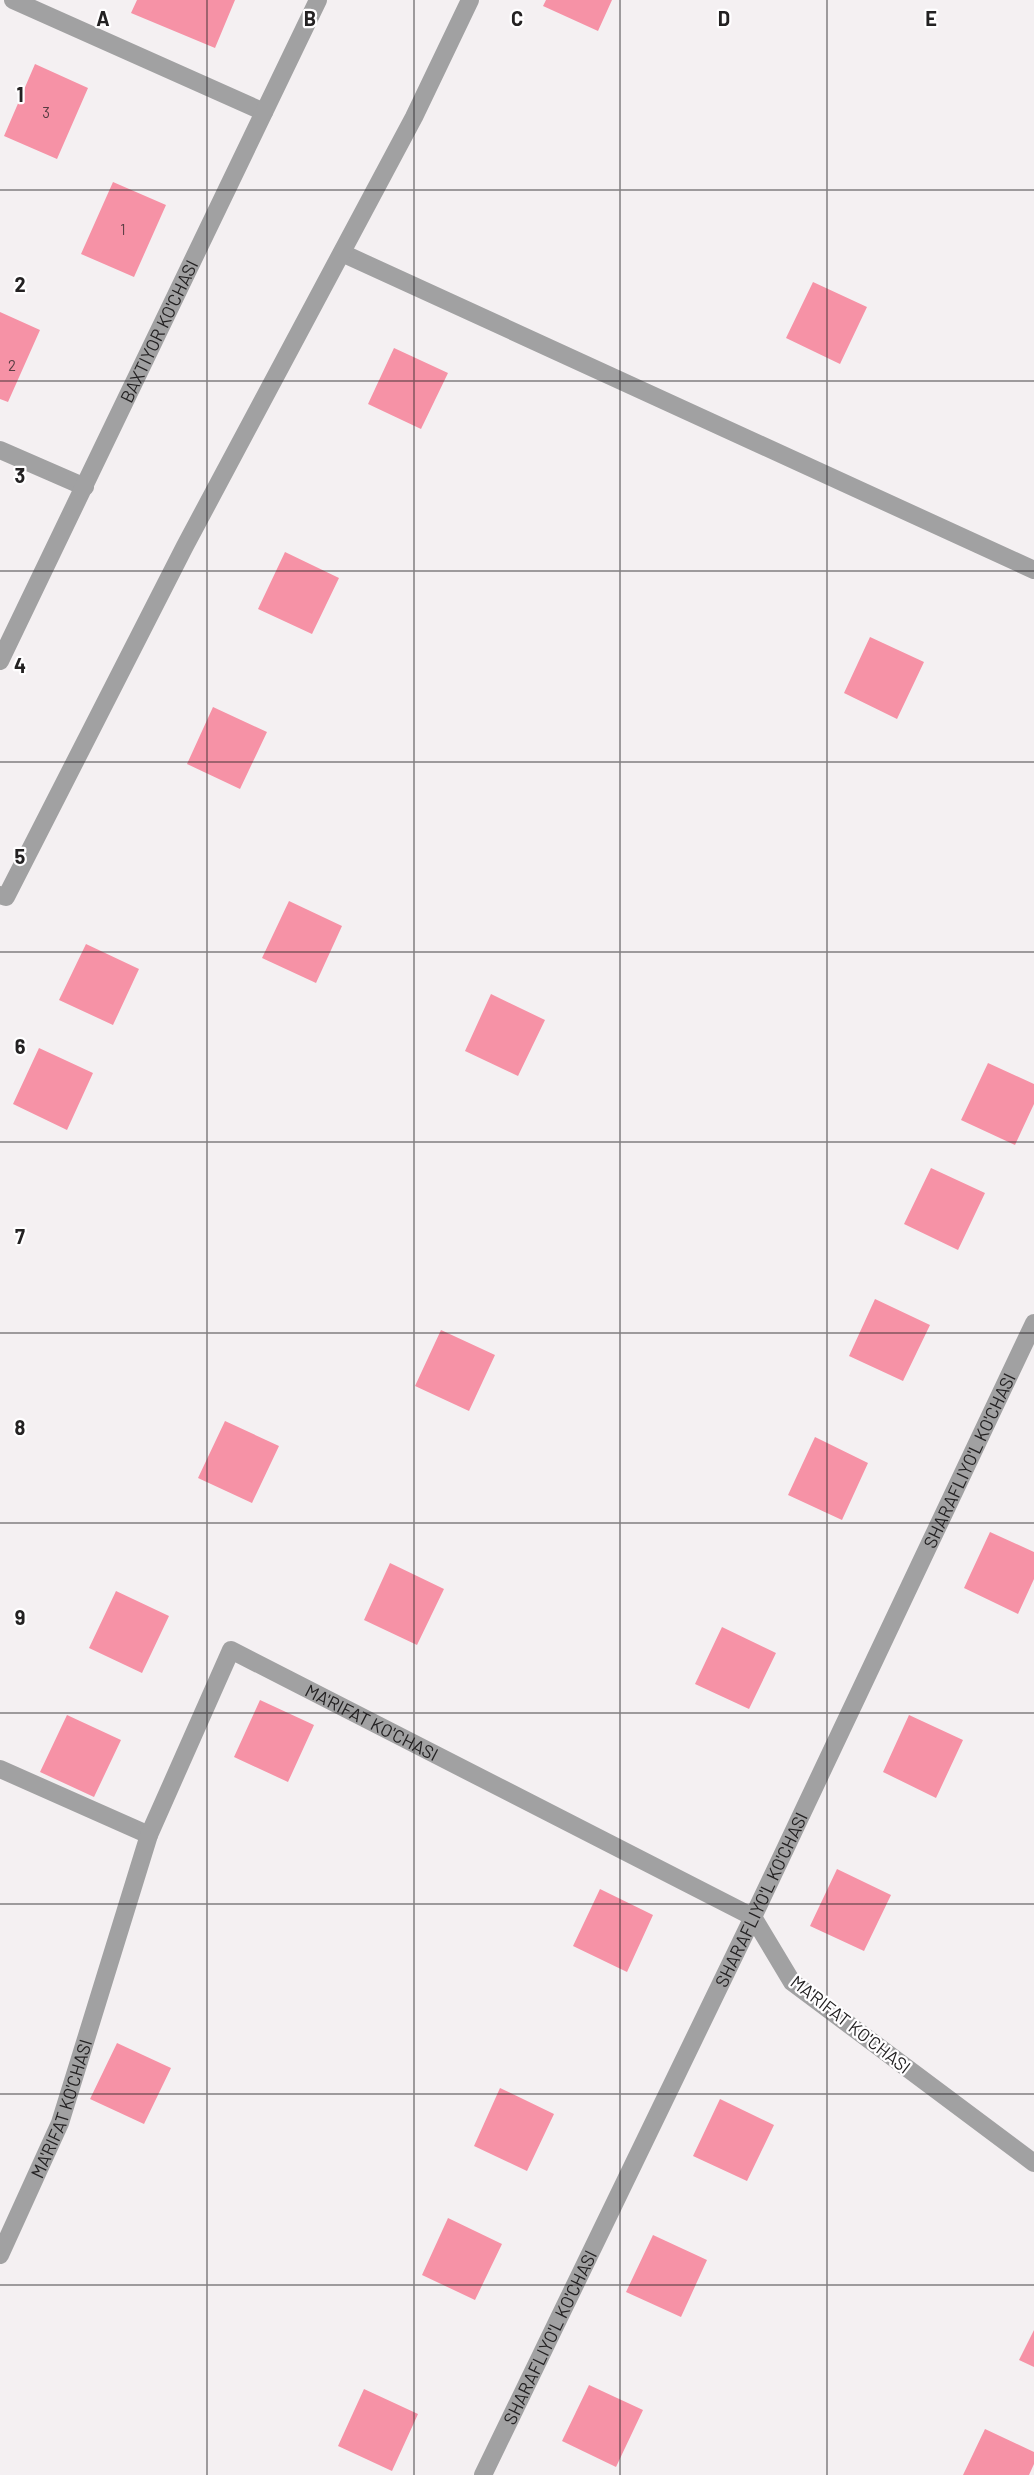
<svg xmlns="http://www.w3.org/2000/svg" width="1034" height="2475" viewBox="0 0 1034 2475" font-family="Barlow,sans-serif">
<rect width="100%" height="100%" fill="#f4f0f2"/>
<!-- building -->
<path fill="#f692a6" d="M 137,0 L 235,0 L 215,48 L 131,13 Z
M 546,0 L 612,0 L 598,31 L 543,6 Z
M 35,64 L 88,88 L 57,159 L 4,136 Z
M 113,182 L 166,205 L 134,277 L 81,254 Z
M 813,282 L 867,307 L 840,364 L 786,338 Z
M 0,312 L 40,330 L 8,402 L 0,399 Z
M 394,348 L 448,373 L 421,429 L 368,404 Z
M 285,552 L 339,578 L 312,634 L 258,609 Z
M 870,637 L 924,662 L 897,719 L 844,693 Z
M 213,707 L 267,732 L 240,789 L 187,764 Z
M 289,901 L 342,926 L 316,983 L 262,958 Z
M 86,944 L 139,969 L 113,1025 L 59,1000 Z
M 491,994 L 545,1020 L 518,1076 L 465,1051 Z
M 39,1048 L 93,1073 L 67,1130 L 13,1104 Z
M 988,1063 L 1034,1084 L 1034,1104 L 1015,1145 L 961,1120 Z
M 931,1168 L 985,1193 L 958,1250 L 904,1224 Z
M 875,1299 L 930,1325 L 903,1381 L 849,1356 Z
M 441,1330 L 495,1355 L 469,1411 L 415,1386 Z
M 225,1421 L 279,1446 L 252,1503 L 198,1478 Z
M 815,1437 L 868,1463 L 842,1520 L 788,1495 Z
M 990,1532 L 1034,1552 L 1034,1579 L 1018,1614 L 964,1588 Z
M 390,1563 L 444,1589 L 417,1645 L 364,1620 Z
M 116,1591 L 169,1616 L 142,1673 L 89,1648 Z
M 722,1627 L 776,1653 L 749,1709 L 695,1684 Z
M 260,1700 L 314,1725 L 288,1782 L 234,1757 Z
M 67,1715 L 121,1740 L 94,1797 L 40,1772 Z
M 909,1715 L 963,1740 L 936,1798 L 883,1772 Z
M 837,1869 L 891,1895 L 864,1951 L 810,1926 Z
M 600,1889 L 653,1915 L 627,1972 L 573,1946 Z
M 117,2043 L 171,2068 L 144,2124 L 90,2099 Z
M 500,2088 L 554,2114 L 527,2171 L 474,2146 Z
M 720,2099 L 774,2125 L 747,2181 L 693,2156 Z
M 448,2218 L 502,2244 L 475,2300 L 422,2275 Z
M 653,2235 L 707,2260 L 681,2317 L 626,2292 Z
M 1034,2330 L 1034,2367 L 1019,2360 Z
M 589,2385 L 643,2410 L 616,2467 L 562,2441 Z
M 364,2389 L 418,2414 L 392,2471 L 338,2446 Z
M 985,2429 L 1034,2452 L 1034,2464 L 1029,2475 L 963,2475 Z"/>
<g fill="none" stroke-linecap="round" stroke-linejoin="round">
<!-- minor -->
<g stroke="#a1a1a2" stroke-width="18">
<path d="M 13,0 L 264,112"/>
<path d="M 342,253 L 1034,570"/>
<path d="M 0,450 L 85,487"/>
<path id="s1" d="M 0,661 L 318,0"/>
<path d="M 0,895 L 6,897 L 185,546 L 414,117 L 470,0"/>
<path d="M 0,1769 L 149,1835"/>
<path id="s2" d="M 0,2255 L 60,2123 L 149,1835 L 231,1650 L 753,1917 L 792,1982 L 1034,2163"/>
<path id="s3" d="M 483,2475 L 753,1917 L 1034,1323"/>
</g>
</g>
<!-- grid -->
<path fill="none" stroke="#232122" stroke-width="1.5" stroke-opacity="0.55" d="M 207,0 L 207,2475M 414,0 L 414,2475M 620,0 L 620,2475M 827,0 L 827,2475M 0,190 L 1034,190M 0,381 L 1034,381M 0,571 L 1034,571M 0,762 L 1034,762M 0,952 L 1034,952M 0,1142 L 1034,1142M 0,1333 L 1034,1333M 0,1523 L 1034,1523M 0,1713 L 1034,1713M 0,1904 L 1034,1904M 0,2094 L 1034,2094M 0,2285 L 1034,2285"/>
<g text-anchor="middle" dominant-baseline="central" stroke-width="4.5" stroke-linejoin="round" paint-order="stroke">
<!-- number labels -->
<g font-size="15" fill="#583d43">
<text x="46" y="112">3</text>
<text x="123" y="229">1</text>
<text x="12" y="365">2</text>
</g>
<!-- street labels -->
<g font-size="18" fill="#232122" stroke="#fffeff">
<text stroke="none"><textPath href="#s1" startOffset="366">BAXTIYOR KO'CHASI</textPath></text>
<text stroke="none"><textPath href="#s3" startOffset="1125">SHARAFLIYO'L KO'CHASI</textPath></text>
<text stroke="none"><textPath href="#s2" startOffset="807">MA'RIFAT KO'CHASI</textPath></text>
<text stroke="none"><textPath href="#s3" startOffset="639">SHARAFLIYO'L KO'CHASI</textPath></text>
<text transform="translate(851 2024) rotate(38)">MA'RIFAT KO'CHASI</text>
<text stroke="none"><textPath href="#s2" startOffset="159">MA'RIFAT KO'CHASI</textPath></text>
<text stroke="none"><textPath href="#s3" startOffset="153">SHARAFLIYO'L KO'CHASI</textPath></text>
</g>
</g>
<g font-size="20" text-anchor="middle" font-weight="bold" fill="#232122" stroke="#fffeff" stroke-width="4.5" stroke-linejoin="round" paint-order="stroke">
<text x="103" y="26">A</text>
<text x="310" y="26">B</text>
<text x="517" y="26">C</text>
<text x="724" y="26">D</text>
<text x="931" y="26">E</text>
<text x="20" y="102">1</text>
<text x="20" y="292">2</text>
<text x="20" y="483">3</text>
<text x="20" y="673">4</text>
<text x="20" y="864">5</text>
<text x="20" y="1054">6</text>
<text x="20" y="1244">7</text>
<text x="20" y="1435">8</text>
<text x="20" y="1625">9</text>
</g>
</svg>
